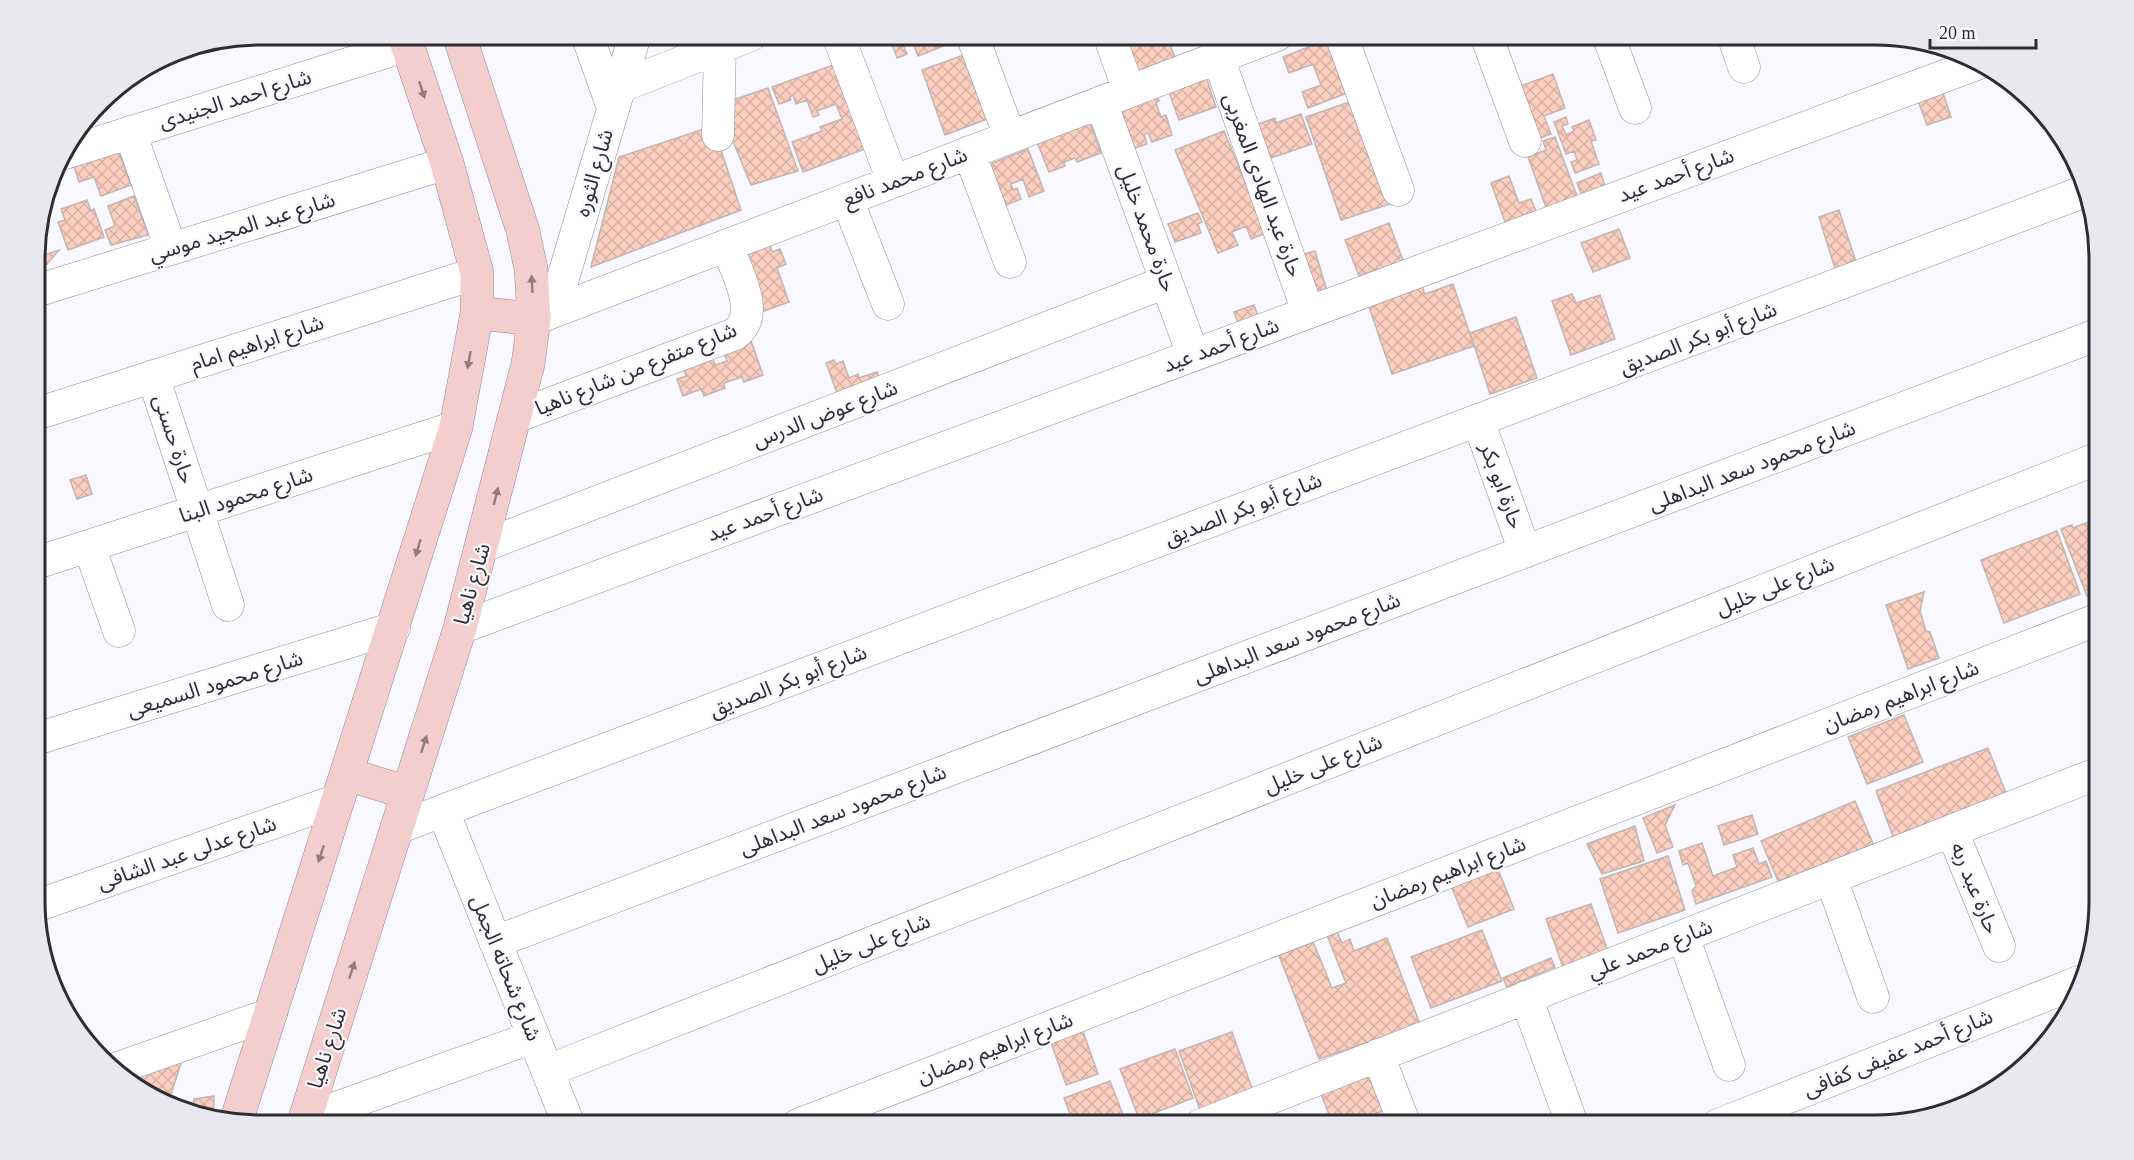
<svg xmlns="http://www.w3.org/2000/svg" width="2134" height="1160" viewBox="0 0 2134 1160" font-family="'Times New Roman','Noto Sans Arabic',serif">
<defs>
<pattern id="building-cross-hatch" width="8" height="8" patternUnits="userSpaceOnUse" patternTransform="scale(1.5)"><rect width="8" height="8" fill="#fbcebf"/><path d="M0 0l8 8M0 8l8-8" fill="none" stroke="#d7b1a5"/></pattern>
</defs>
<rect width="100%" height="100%" fill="#f9f8ff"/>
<!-- building -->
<path fill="url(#building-cross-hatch)" stroke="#c3b6b2" stroke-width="1.5" d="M 899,35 L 907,54 L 897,58 L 889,36 Z
M 910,35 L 963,35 L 964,38 L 918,56 Z
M 1114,35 L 1166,35 L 1179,67 L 1133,85 Z
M 1334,37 L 1355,90 L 1308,108 L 1302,92 L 1321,85 L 1313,64 L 1289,73 L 1283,57 Z
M 972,52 L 995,116 L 945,135 L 922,70 Z
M 839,63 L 870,147 L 803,172 L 792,142 L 822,131 L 820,127 L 842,119 L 836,104 L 817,111 L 819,115 L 813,117 L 807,100 L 796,104 L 793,95 L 790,97 L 791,100 L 779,104 L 772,87 Z
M 1205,74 L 1216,107 L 1179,120 L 1167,87 Z
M 1553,74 L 1565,108 L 1544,116 L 1551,134 L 1529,142 L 1510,90 Z
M 1154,84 L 1159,101 L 1156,103 L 1161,117 L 1166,115 L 1172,135 L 1152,142 L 1148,133 L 1144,134 L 1147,144 L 1123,152 L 1104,103 Z
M 768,88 L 798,171 L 751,185 L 718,105 Z
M 1942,90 L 1951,117 L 1927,125 L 1917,98 Z
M 1355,100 L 1390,204 L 1341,220 L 1306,117 Z
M 1086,112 L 1101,153 L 1077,162 L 1075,158 L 1064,162 L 1065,166 L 1049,172 L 1037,142 Z
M 1301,114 L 1312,144 L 1262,161 L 1250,127 L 1275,118 L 1276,123 Z
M 1566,117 L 1568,124 L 1562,126 L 1566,135 L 1574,131 L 1572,127 L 1589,120 L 1596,140 L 1591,141 L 1599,164 L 1575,173 L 1571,162 L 1577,160 L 1574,151 L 1566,154 L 1554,122 Z
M 713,126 L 741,210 L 591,267 L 619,157 Z
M 1224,131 L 1266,233 L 1251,239 L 1246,226 L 1232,232 L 1238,245 L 1218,253 L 1175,150 Z
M 1555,137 L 1580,204 L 1549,216 L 1528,157 L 1546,150 L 1543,141 Z
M 116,145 L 131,185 L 101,196 L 94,177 L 79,182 L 72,161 Z
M 1028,149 L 1044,191 L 1029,197 L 1023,179 L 1011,184 L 1013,190 L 1017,188 L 1021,199 L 1002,207 L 985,166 Z
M 1601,173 L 1606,190 L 1583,198 L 1577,183 Z
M 1509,176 L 1519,203 L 1531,199 L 1540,221 L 1509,233 L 1491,183 Z
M 134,196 L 148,235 L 111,245 L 105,230 L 115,226 L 108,206 Z
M 87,200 L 91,211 L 94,209 L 104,237 L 68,250 L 58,222 L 65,220 L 61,209 Z
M 44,205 L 49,227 L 37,229 Z
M 1839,210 L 1857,265 L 1836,272 L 1819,217 Z
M 1198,213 L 1202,222 L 1198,224 L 1201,233 L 1175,242 L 1168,224 Z
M 1389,223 L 1407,271 L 1383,280 L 1378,269 L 1359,276 L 1345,240 Z
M 1619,229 L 1630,258 L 1593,272 L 1581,243 Z
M 769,242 L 772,252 L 780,249 L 786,264 L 777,268 L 789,302 L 761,312 L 739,252 Z
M 59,250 L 36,277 L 36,258 Z
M 1315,251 L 1328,294 L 1307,300 L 1294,257 Z
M 1453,284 L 1474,346 L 1392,374 L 1368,304 L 1422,286 L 1425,294 Z
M 1572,294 L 1576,303 L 1600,295 L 1615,339 L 1571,355 L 1552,301 Z
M 1254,305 L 1261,324 L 1241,331 L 1234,312 Z
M 1516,317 L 1537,378 L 1490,394 L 1470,333 Z
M 750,338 L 763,375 L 744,382 L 742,377 L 724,383 L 725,388 L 704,396 L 701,389 L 683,396 L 677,379 L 686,376 L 680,360 L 709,349 L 715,365 L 727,361 L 722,348 Z
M 834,360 L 836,364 L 843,361 L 849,378 L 858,374 L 859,378 L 877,372 L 883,388 L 841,404 L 826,363 Z
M 86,475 L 92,494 L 77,499 L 70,480 Z
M 2099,518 L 2099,591 L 2087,596 L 2061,529 L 2072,525 L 2073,528 Z
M 2057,531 L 2080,594 L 2004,623 L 1981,560 Z
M 1924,592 L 1920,611 L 1926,631 L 1930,632 L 1939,658 L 1908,669 L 1886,605 Z
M 1904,715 L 1923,762 L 1867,784 L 1848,737 Z
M 1988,748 L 2008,798 L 1895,842 L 1876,791 Z
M 1855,801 L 1878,855 L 1784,895 L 1761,841 Z
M 1675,805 L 1665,825 L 1673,847 L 1657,853 L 1643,818 Z
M 1752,815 L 1758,834 L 1724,845 L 1718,826 Z
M 1635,826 L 1644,861 L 1602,874 L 1587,844 Z
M 1702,843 L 1713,876 L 1737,867 L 1733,855 L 1753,848 L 1759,864 L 1766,861 L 1772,877 L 1696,904 L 1692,891 L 1696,886 L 1688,863 L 1683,865 L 1679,851 Z
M 1668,856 L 1685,910 L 1618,933 L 1600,879 Z
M 1495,862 L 1514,909 L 1468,927 L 1449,881 Z
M 1591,904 L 1610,957 L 1565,973 L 1546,919 Z
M 1336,929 L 1342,943 L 1350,939 L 1354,951 L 1387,938 L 1420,1024 L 1319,1059 L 1275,945 L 1309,932 L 1332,988 L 1346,983 L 1326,933 Z
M 1482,930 L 1502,981 L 1431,1008 L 1411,957 Z
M 1551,958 L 1555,967 L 1507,987 L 1503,978 Z
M 1080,1023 L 1098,1074 L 1066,1085 L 1048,1034 Z
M 1232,1032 L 1253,1091 L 1200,1110 L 1179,1051 Z
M 1175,1049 L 1193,1098 L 1139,1119 L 1120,1069 Z
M 183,1057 L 168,1104 L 147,1096 L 127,1077 Z
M 1374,1064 L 1390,1108 L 1347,1125 L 1333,1125 L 1318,1086 Z
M 1110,1081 L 1127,1125 L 1074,1125 L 1064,1098 Z
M 214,1096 L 213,1119 L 191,1114 L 194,1099 Z"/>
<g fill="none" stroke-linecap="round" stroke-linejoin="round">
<defs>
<path id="minor" d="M 587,35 L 613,108
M 838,35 L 893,181
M 972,35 L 1010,137
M 1109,35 L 1129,91
M 1341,35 L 1398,190
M 1486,35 L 1525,141
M 1608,35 L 1635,108
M 1733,35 L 1744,67
M 1218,57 L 1308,312
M 619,87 L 751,35
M 1101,102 L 1193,355
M 130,132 L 171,249
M 718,135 L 720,47
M 969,152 L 1010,262
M 62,154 L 408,45
M 847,199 L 888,304
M 36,291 L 447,163
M 553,312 L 635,35
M 534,319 L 1277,35
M 153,376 L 228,605
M 36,414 L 477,273
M 515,417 L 735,334 C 762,314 736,272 727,245
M 1478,420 L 1525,552
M 89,546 L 119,631
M 483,546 L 1166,282
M 36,563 L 456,427
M 460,628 L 1982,62
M 36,739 L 394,628
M 443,811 L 569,1125
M 397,828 L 2088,190
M 1952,831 L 1999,946
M 1831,878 L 1873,997
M 36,906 L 338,800
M 1683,936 L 1729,1065
M 495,942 L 2099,334
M 1526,997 L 1571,1121
M 1378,1055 L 1405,1125
M 118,1068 L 271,1014
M 547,1071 L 2099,458
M 305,1119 L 534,1037
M 798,1125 L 2099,619
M 1201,1125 L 2099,773
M 1718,1125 L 2079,982"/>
<path id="secondary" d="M 477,313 L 534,319
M 347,774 L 408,793
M 236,1122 L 456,427 L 477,313 L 477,273 L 447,163 L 404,35
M 303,1125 L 460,628 L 528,364 L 534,319 L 531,269 L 523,231 L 459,35"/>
</defs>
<!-- minor casing -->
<use href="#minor" stroke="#8e8c96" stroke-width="33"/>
<!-- secondary casing -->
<use href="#secondary" stroke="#8e8c96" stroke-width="34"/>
<!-- minor -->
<use href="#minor" stroke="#fff" stroke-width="32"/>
<!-- secondary -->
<use href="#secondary" stroke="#f4cdcd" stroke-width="33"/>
</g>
<!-- one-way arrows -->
<defs><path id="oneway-solid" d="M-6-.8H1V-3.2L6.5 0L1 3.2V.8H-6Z" transform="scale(1.5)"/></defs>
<g fill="#917d7f">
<use href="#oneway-solid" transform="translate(422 90) rotate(72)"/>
<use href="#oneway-solid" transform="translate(532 284) rotate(-93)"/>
<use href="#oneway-solid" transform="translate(469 360) rotate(100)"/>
<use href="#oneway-solid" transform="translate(496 496) rotate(-76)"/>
<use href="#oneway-solid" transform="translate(418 548) rotate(107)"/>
<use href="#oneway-solid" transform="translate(424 744) rotate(-72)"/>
<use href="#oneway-solid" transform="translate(321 854) rotate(108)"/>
<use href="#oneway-solid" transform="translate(352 970) rotate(-72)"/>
</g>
<g text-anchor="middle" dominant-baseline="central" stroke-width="4.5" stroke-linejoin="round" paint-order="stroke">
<!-- street labels -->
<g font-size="21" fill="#2e2d31" stroke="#f9f8ff">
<text transform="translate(235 99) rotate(-17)">شارع احمد الجنيدى</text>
<text transform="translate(594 173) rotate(-74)">شارع الثوره</text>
<text transform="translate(1676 175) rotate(-20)">شارع أحمد عيد</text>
<text transform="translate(905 177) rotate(-21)">شارع محمد نافع</text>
<text transform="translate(1263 185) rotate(70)">حارة عبد الهادى المغربى</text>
<text transform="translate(242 227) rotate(-17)">شارع عبد المجيد موسي</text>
<text transform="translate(1147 228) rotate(70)">حارة محمد خليل</text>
<text transform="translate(1698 338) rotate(-21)">شارع أبو بكر الصديق</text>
<text transform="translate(257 343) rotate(-18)">شارع ابراهيم امام</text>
<text transform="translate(1221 345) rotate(-20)">شارع أحمد عيد</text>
<text transform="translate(636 369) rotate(-22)">شارع متفرع من شارع ناهيا</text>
<text transform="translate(825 414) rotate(-21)">شارع عوض الدرس</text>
<text transform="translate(174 439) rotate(72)">حارة حسنى</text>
<text transform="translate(1752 466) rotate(-21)">شارع محمود سعد البداهلى</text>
<text transform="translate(1502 486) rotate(70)">حارة ابو بكر</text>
<text transform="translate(246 495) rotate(-18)">شارع محمود البنا</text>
<text transform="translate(1243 509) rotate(-21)">شارع أبو بكر الصديق</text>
<text transform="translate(765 514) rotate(-20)">شارع أحمد عيد</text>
<text transform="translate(472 584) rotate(-74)">شارع ناهيا</text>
<text transform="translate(1775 586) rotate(-22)">شارع على خليل</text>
<text transform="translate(1297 638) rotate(-21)">شارع محمود سعد البداهلى</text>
<text transform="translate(788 681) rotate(-21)">شارع أبو بكر الصديق</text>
<text transform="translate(215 684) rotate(-17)">شارع محمود السميعى</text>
<text transform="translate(1901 696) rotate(-21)">شارع ابراهيم رمضان</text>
<text transform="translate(1323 764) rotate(-22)">شارع على خليل</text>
<text transform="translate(843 810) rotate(-21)">شارع محمود سعد البداهلى</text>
<text transform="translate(187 853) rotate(-19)">شارع عدلى عبد الشافى</text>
<text transform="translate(1448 872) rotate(-21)">شارع ابراهيم رمضان</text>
<text transform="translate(1975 888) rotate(68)">حارة عبد ربه</text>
<text transform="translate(871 943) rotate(-22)">شارع على خليل</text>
<text transform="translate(1650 949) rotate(-21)">شارع محمد علي</text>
<text transform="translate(506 968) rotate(68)">شارع شحاته الجمل</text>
<text transform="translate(327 1048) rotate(-72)">شارع ناهيا</text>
<text transform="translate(995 1048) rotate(-21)">شارع ابراهيم رمضان</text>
<text transform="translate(1898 1053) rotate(-22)">شارع أحمد عفيفى كفافى</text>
</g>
</g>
<!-- crop -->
<path d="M0 0H2134V1160H0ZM259 45H1875A214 214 0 0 1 2089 259V901A214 214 0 0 1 1875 1115H259A214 214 0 0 1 45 901V259A214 214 0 0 1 259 45Z" fill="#e9e8ef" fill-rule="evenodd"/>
<path fill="none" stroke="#2e2d31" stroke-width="3" d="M259 45H1875A214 214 0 0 1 2089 259V901A214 214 0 0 1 1875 1115H259A214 214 0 0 1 45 901V259A214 214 0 0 1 259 45Z"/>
<!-- scale -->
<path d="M1930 39v9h106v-9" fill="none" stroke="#2e2d31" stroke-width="3"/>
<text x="1939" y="39" font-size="18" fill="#2e2d31" stroke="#f9f8ff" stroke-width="4.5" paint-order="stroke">20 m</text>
</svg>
